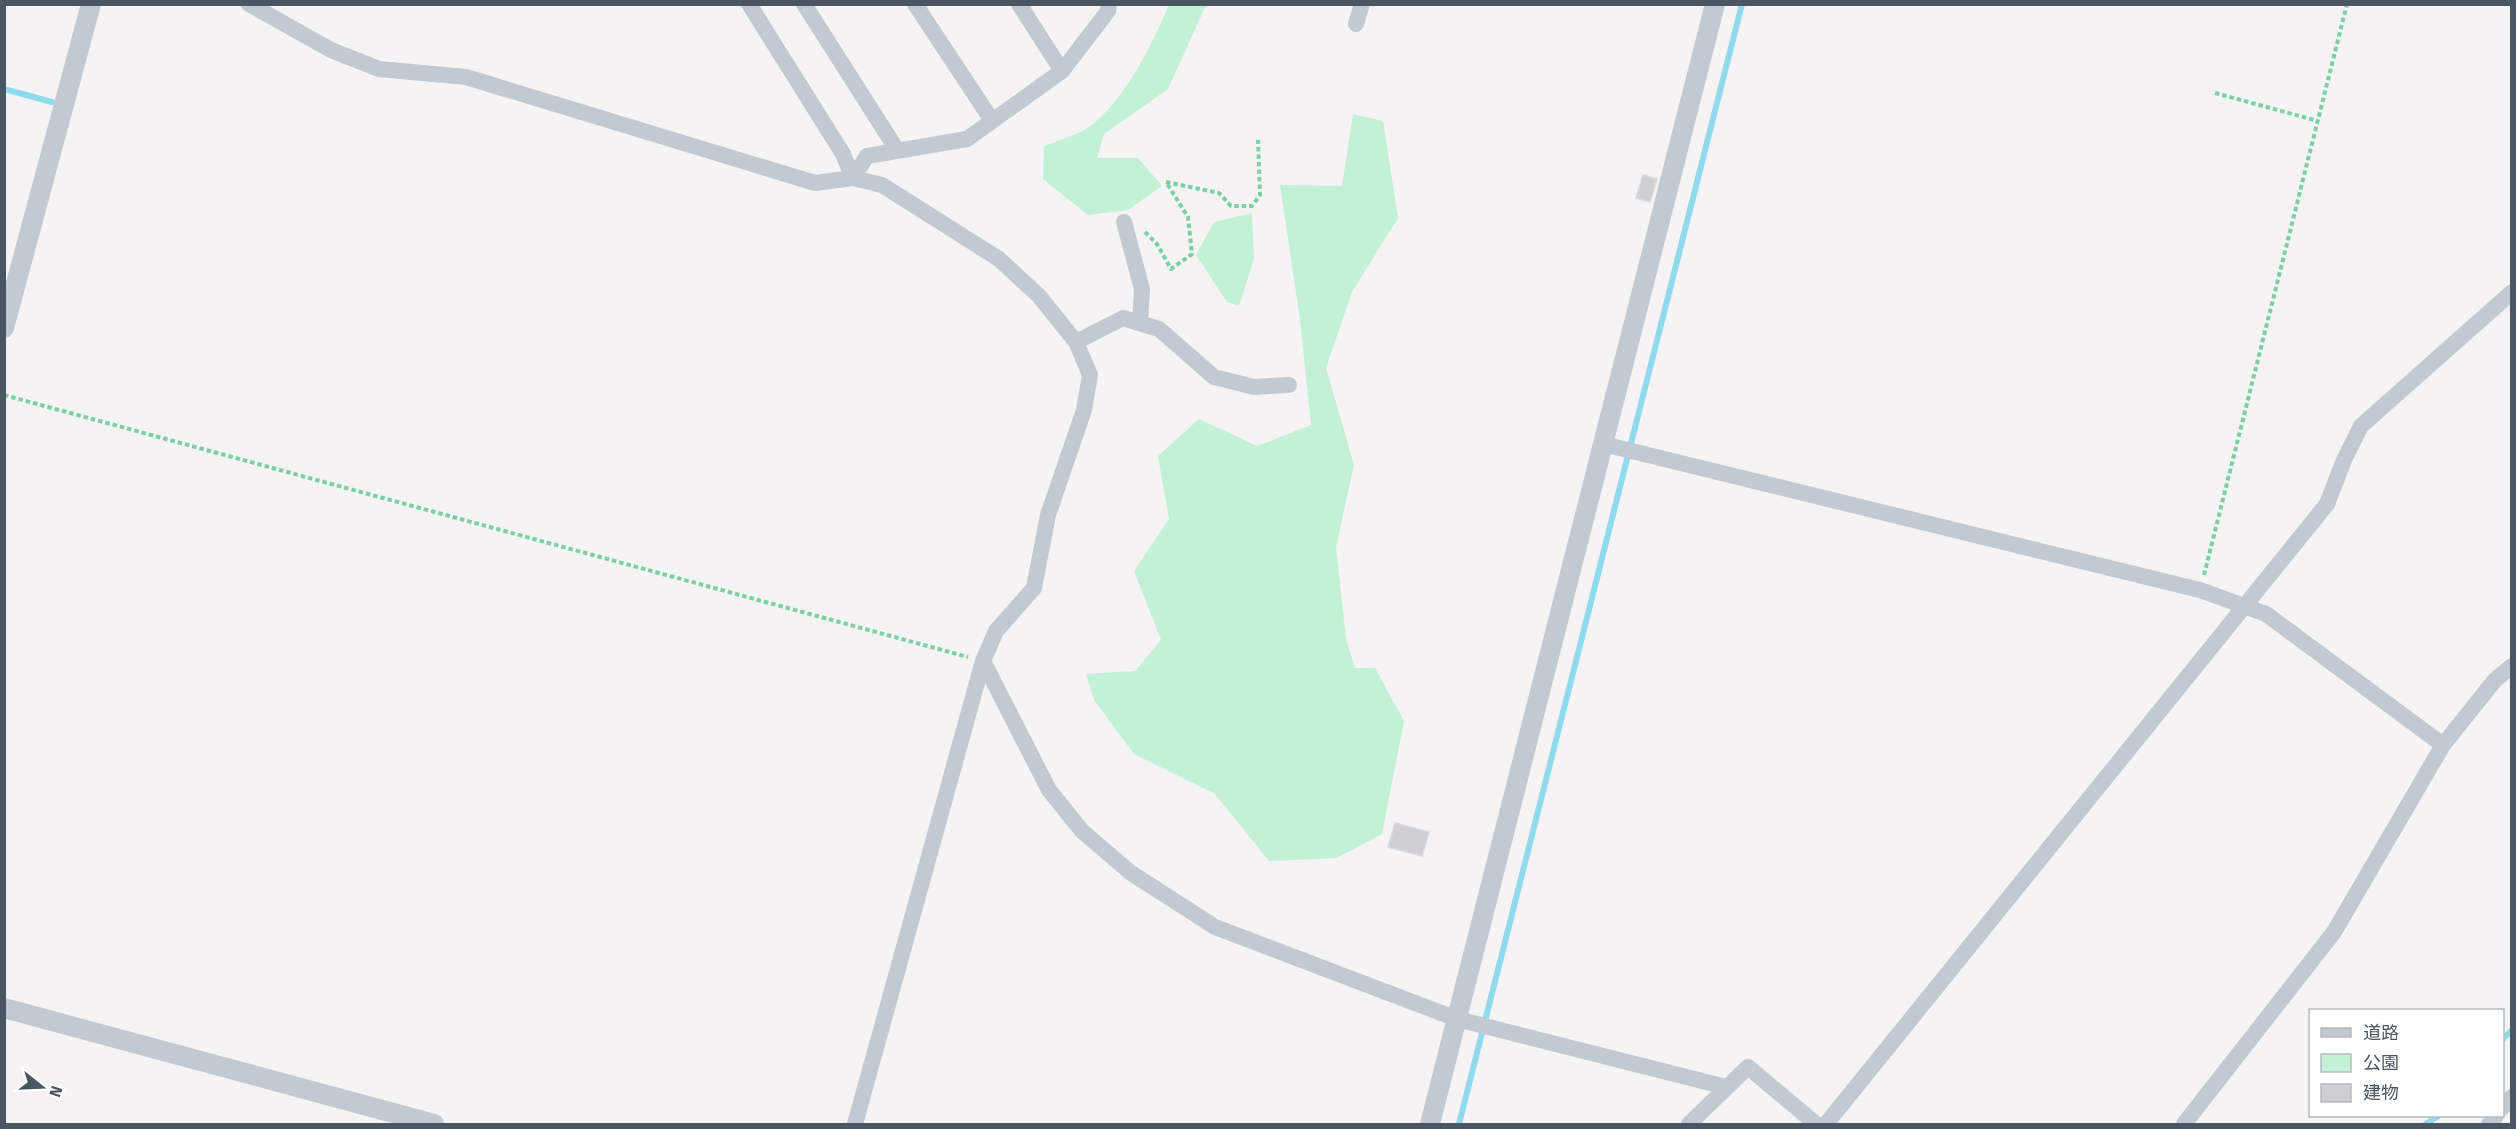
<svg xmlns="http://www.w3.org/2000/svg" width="2516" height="1129" viewBox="0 0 2516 1129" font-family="'Fira Sans','Noto Sans JP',sans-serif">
<rect width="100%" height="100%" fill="#f5f3f3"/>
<!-- green -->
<path fill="#c3f1d5" d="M 1169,4 L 1206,5 L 1168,89 L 1104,134 L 1097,158 L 1138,158 L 1162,186 L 1128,210 L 1088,215 L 1043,179 L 1044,146 C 1057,141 1071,137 1084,130 C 1120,110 1154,42 1169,4 Z
M 1353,114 L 1383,121 L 1398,218 L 1352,292 L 1326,368 L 1354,465 L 1336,547 L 1346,639 L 1355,668 L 1375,668 L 1404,721 L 1382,834 L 1337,858 L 1269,861 L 1215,794 L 1134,754 L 1094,700 L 1086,674 L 1135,671 L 1161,640 L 1134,571 L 1169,519 L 1158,456 L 1199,419 L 1257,446 L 1311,425 L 1300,319 L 1280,185 L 1342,186 Z
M 1252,213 L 1254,259 L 1239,306 L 1227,302 L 1196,255 L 1214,222 Z"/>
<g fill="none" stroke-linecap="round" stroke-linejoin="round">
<!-- stream -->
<path stroke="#90daee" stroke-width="6" d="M 4,89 L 52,102
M 2502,1040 L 2512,1030
M 1459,1124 L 1742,4
M 2426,1124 L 2438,1116"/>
</g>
<!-- building -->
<path fill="#cdcfd5" stroke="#d7d9de" stroke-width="1.5" d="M 1643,175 L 1657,179 L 1650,202 L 1636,198 Z
M 1395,823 L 1429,832 L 1422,856 L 1388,847 Z"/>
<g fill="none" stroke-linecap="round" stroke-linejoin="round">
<!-- path -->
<path stroke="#7ad0a6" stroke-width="4" stroke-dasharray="4.5 3" stroke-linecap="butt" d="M 2215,93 L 2318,121
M 1145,232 L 1157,244 L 1171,269 L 1192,254 L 1188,217 L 1166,182 L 1219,193 L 1231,206 L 1252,206 L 1260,195 L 1258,140
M 4,395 L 968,657
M 2204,575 L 2347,4"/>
<!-- minor -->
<path stroke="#c1cad2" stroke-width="16" d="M 249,4 L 331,50 L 379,69 L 466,77 L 815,183 L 853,178 L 882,185 L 999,259 L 1039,296 L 1076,342 L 1090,375 L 1084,410 L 1048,515 L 1034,588 L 996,631 L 983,661 L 855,1124
M 749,4 L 843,154 L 853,178
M 804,4 L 897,150
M 915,4 L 991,119
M 1019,4 L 1062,71
M 1356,24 L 1362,4
M 853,178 L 867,156 L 967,139 L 1062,71 L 1108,11 L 1109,4
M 1124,222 L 1142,289 L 1140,323
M 1076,342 L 1123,318 L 1159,329 L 1214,377 L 1254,387 L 1289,385
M 1603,444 L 2200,590 L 2266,614 L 2443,745
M 983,661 L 1049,790 L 1082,831 L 1131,873 L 1215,927 L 1457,1019 L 1726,1087
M 2502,1108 L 2512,1097
M 1689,1124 L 1748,1067 L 1816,1124
M 1826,1124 L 2327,504 L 2344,460 L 2361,426 L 2512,292
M 2184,1124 L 2334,932 L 2443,745 L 2495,680 L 2512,666
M 2489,1124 L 2496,1116"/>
<!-- tertiary -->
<path stroke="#c1cad2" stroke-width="20" d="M 4,328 L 91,4
M 4,1008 L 434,1124
M 1430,1124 L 1715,4"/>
</g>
<!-- border -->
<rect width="2516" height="1129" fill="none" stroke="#4a5661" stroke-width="12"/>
<!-- legend -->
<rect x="2309" y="1009" width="195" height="108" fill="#ffffff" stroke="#b7bbc0" stroke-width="1.5"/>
<rect x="2321" y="1028" width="30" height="9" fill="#c1cad2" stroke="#b7bbc0" stroke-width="1.5"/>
<text x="2363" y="1039" font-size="18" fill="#4a5661">道路</text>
<rect x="2321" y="1054" width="30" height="18" fill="#c3f1d5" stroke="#b7bbc0" stroke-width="1.5"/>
<text x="2363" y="1069" font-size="18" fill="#4a5661">公園</text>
<rect x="2321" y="1084" width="30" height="18" fill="#cdcfd5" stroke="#b7bbc0" stroke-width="1.5"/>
<text x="2363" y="1099" font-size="18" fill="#4a5661">建物</text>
<!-- north arrow -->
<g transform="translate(42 1087) rotate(108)" stroke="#ffffff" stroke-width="4.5" paint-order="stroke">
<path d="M0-4.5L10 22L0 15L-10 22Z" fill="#4a5661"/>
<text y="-9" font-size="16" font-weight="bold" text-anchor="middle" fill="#4a5661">N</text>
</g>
</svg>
